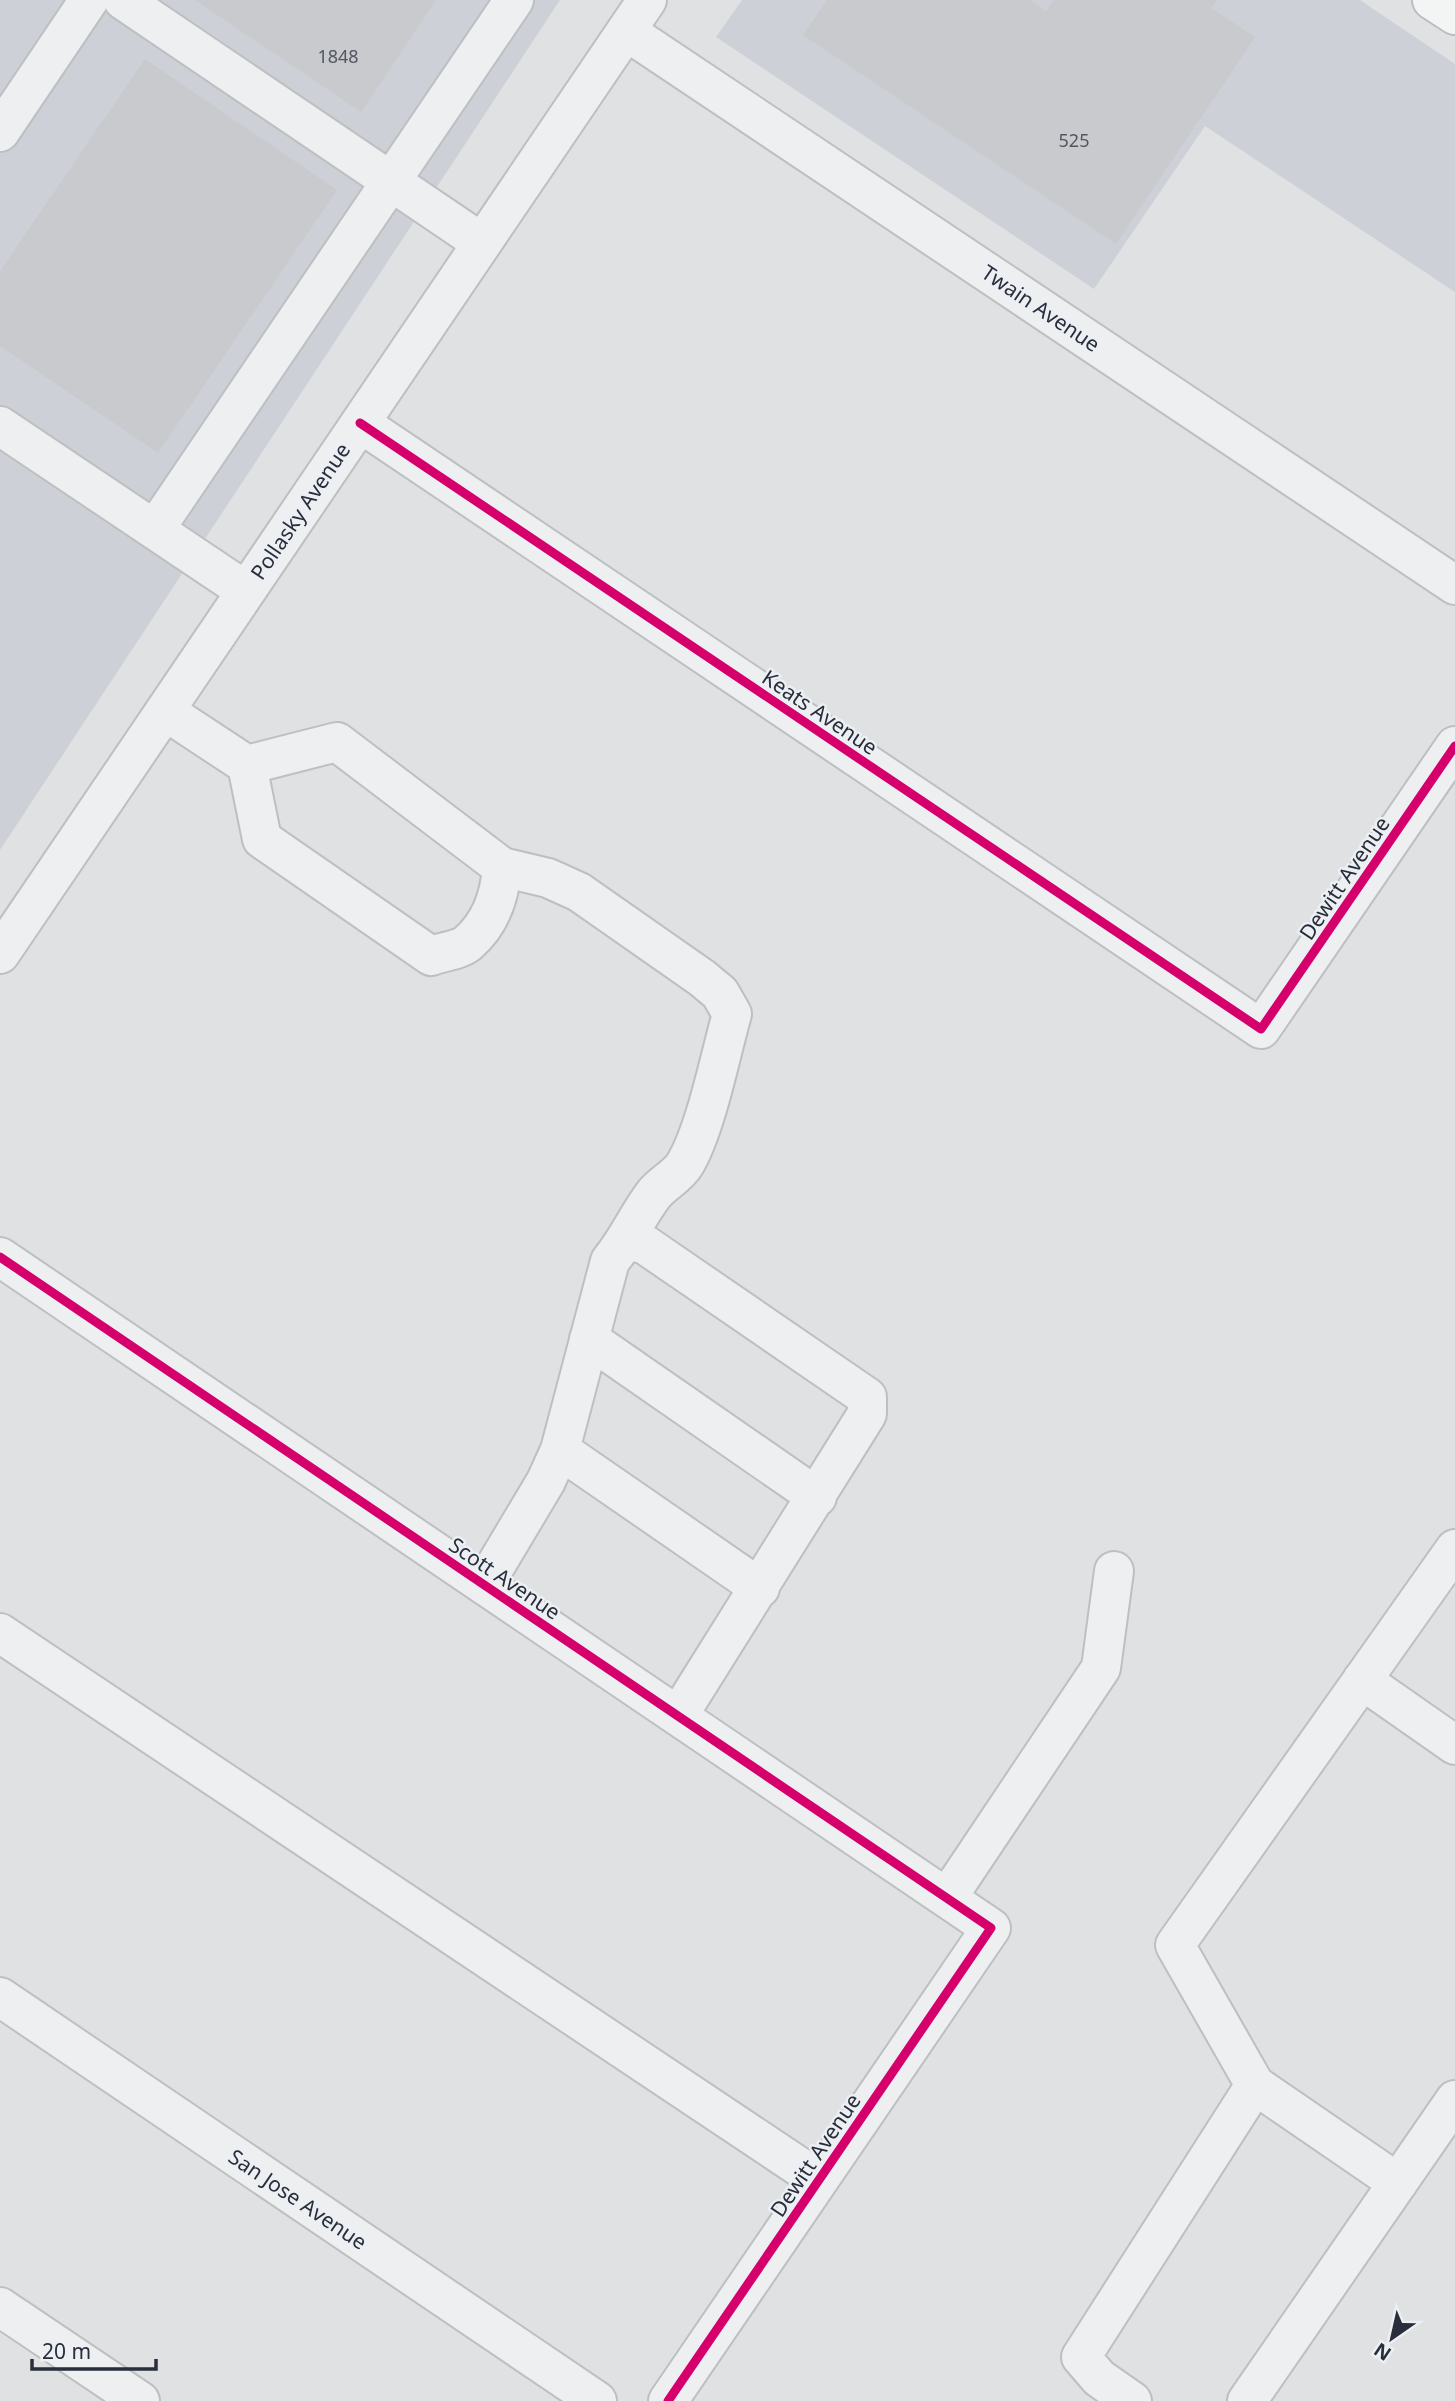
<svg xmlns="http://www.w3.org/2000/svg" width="1455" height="2401" viewBox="0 0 1455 2401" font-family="'Noto Sans',sans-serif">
<rect width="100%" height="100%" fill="#dfe1e3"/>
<!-- built -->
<path fill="#cdd0d6" d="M 0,0 L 560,0 L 0,850 Z
M 742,0 L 1360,0 L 1455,64 L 1455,292 L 1205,126 L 1094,289 L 716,37 Z"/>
<!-- building -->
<path fill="#c9cacd" d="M 195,0 L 436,0 L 361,112 Z
M 827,0 L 1030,0 L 1046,11 L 1054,0 L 1217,0 L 1211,8 L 1255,37 L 1116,244 L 803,35 Z
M 145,59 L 337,190 L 158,453 L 0,346 L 0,271 Z"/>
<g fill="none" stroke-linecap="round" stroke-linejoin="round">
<defs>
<path id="minor" d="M 123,0 L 482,243
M 626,31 L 1455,585
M 0,132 L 89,0
M 360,423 L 1261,1029 L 1455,746
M 0,426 L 246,591
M 155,529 L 514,0
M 165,711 L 247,765 L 262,839 L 431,956 C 441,952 460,950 468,943 C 491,923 500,896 502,867 L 337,742 L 247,765
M 0,954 L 647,0
M 627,1241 L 644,1244 L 867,1397 L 867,1414 L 678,1716
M 0,1257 L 991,1928 L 668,2401
M 589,1339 L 817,1497
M 560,1450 L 760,1588
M 484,1585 L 546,1481 L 560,1450 L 610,1261 C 628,1240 637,1216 654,1194 C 663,1183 678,1176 685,1164 C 706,1129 720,1056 732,1014 L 720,993 L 702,978 L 579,892 L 548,878 L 502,867
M 0,1633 L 819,2180
M 1362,1680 L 1455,1745
M 947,1898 L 1101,1668 L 1114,1571
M 0,1997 L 597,2401
M 1255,2085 L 1398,2183
M 0,2307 L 140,2401
M 1132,2401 L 1099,2378 L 1081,2357 L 1255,2085 L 1175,1945 L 1455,1549
M 1247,2401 L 1455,2100"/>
<path id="major" d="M 1432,0 L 1455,15"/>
</defs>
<!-- minor casing -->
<use href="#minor" stroke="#bdbfc1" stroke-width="42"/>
<!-- major casing -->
<use href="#major" stroke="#bbbec1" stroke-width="42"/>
<!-- minor -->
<use href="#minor" stroke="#eeeff0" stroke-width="38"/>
<!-- major -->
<use href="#major" stroke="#f3f4f4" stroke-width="38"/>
<defs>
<path id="cycleway" d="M 360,423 L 1261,1029 L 1455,746
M 0,1257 L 991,1928 L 668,2401"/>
</defs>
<!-- cycleway casing -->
<use href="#cycleway" stroke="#eceff3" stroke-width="13"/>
<!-- cycleway -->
<use href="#cycleway" stroke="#d6006c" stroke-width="9"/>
</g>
<g text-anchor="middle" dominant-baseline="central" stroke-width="5" stroke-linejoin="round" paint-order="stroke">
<!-- number labels -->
<g font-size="18" fill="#515660">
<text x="338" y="56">1848</text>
<text x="1074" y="140">525</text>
</g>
<!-- street labels -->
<g font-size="21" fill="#282e3a" stroke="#eceff3">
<text transform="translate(1041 308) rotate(34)">Twain Avenue</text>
<text transform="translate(300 511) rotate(-56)">Pollasky Avenue</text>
<text transform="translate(820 712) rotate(34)">Keats Avenue</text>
<text transform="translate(1344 878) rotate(-56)">Dewitt Avenue</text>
<text transform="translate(505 1578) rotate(34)">Scott Avenue</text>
<text transform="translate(815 2155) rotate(-56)">Dewitt Avenue</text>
<text transform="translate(298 2199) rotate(34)">San Jose Avenue</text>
</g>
</g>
<!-- north arrow -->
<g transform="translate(1392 2338) rotate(214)" stroke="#eceff3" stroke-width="5" paint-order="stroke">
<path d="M0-5L12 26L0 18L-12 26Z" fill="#282e3a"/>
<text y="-10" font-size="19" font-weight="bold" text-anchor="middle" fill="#282e3a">N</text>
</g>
<!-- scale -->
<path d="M32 2359v10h124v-10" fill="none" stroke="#282e3a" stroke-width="3.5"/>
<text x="42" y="2359" font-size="21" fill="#282e3a" stroke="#eceff3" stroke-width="5" paint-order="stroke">20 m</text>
</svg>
